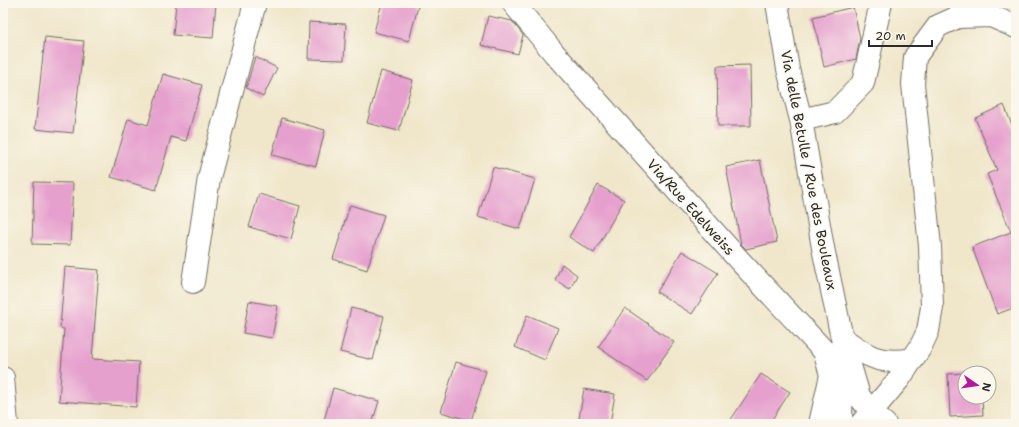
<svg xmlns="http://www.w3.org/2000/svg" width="1019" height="427" viewBox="0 0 1019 427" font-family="'Shantell Sans',sans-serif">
<rect width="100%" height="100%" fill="#fbf7ec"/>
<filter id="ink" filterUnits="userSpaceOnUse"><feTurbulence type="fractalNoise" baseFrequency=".025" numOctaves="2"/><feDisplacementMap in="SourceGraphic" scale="8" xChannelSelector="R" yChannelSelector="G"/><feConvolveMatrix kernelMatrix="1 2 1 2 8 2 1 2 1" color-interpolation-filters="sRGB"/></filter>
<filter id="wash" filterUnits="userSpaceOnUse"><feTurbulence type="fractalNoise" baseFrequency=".012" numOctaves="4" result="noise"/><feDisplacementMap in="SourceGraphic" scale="16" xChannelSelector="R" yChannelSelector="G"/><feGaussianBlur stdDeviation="0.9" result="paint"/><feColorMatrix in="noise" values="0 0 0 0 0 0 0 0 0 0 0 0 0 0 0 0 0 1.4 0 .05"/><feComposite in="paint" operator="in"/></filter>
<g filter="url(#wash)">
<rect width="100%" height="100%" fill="#f0e7cb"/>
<g id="blocks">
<!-- building -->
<path fill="#e6a0ce" d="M 176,3 L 216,3 L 213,38 L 173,35 Z
M 382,3 L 419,3 L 409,41 L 374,32 Z
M 853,7 L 860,38 L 856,59 L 824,67 L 813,17 Z
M 488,16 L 512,21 L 523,35 L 518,54 L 481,45 Z
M 309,22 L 346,24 L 344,60 L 308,59 Z
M 45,37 L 84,41 L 73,133 L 35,129 Z
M 255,57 L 277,68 L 263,97 L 246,88 Z
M 750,65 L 751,126 L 718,126 L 717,66 Z
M 381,71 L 413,80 L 399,131 L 367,123 Z
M 163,74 L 202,85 L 186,141 L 171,137 L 156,190 L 111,177 L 128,119 L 148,125 Z
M 1004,105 L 1016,135 L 1016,307 L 997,314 L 972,247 L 1011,232 L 987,174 L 997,170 L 975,118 Z
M 282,118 L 325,130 L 316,166 L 272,155 Z
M 760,160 L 777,242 L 746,249 L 741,244 L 726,167 Z
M 493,167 L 535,179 L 520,229 L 478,217 Z
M 34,182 L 73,183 L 70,245 L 32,244 Z
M 598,185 L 624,200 L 594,253 L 569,237 Z
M 259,194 L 300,206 L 291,239 L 249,227 Z
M 350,205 L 384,215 L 367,270 L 333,259 Z
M 682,251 L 718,273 L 692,314 L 657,292 Z
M 562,264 L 577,275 L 570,289 L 555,280 Z
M 65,267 L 99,270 L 92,359 L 139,362 L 136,407 L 59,401 L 64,329 L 60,328 Z
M 249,301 L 278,306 L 272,338 L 243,333 Z
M 351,308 L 384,316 L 373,360 L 340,352 Z
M 625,308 L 674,342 L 647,381 L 598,347 Z
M 527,315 L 558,328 L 545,360 L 515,347 Z
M 456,362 L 486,371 L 471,421 L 441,412 Z
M 981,372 L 965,373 L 965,397 L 982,397 L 983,415 L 950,417 L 948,374 Z
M 761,374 L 790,392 L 769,424 L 728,424 Z
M 333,388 L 379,401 L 372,424 L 323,424 Z
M 584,389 L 615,394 L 610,424 L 578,424 Z"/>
</g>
</g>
<g filter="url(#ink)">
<use href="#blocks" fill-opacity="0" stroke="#706d63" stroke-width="1"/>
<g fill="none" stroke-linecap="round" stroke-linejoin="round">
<defs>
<path id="minor" d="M 513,3 L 554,53 L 739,260 L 824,351 L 831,375 L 820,424
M 777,3 L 788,69 L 801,120 L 823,248 L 842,338 L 859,396 L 871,412 L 885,424
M 801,120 L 835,112 L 863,83 L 881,3
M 193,282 L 209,178 L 255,3
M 842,338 C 869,357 879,365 913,359
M 841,424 L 842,365"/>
<path id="secondary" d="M 3,378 L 7,424
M 861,424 L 899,379 L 920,348 L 928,331 L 932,307 L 930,246 L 913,84 L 915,57 L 938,26 L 958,17 L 991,16 L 1016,27"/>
</defs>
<!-- minor casing -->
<use href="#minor" stroke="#706d63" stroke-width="24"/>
<!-- secondary casing -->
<use href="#secondary" stroke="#706d63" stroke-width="24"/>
<!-- minor -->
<use href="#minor" stroke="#fff" stroke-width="22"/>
<!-- secondary -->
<use href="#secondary" stroke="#fff" stroke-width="22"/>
</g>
</g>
<g text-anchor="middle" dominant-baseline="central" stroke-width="3" stroke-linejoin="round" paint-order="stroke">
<!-- street labels -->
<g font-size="14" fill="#2b2b2b" stroke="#fbf7ec">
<text transform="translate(809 170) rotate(79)">Via delle Betulle / Rue des Bouleaux</text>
<text transform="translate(691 207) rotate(48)">Via/Rue Edelweiss</text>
</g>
</g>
<!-- margin -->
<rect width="1019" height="427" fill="none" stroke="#fbf7ec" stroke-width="16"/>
<!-- north arrow -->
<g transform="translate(977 385) rotate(103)"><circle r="19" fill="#fbf7ec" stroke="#a8a59f"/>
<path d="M0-3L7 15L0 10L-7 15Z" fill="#b5179e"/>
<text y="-6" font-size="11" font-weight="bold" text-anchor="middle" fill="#2b2b2b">N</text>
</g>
<!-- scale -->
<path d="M869 40v6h63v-6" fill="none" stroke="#2b2b2b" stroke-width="2"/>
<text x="875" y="40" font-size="12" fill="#2b2b2b" stroke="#fbf7ec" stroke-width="3" paint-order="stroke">20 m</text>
</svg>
